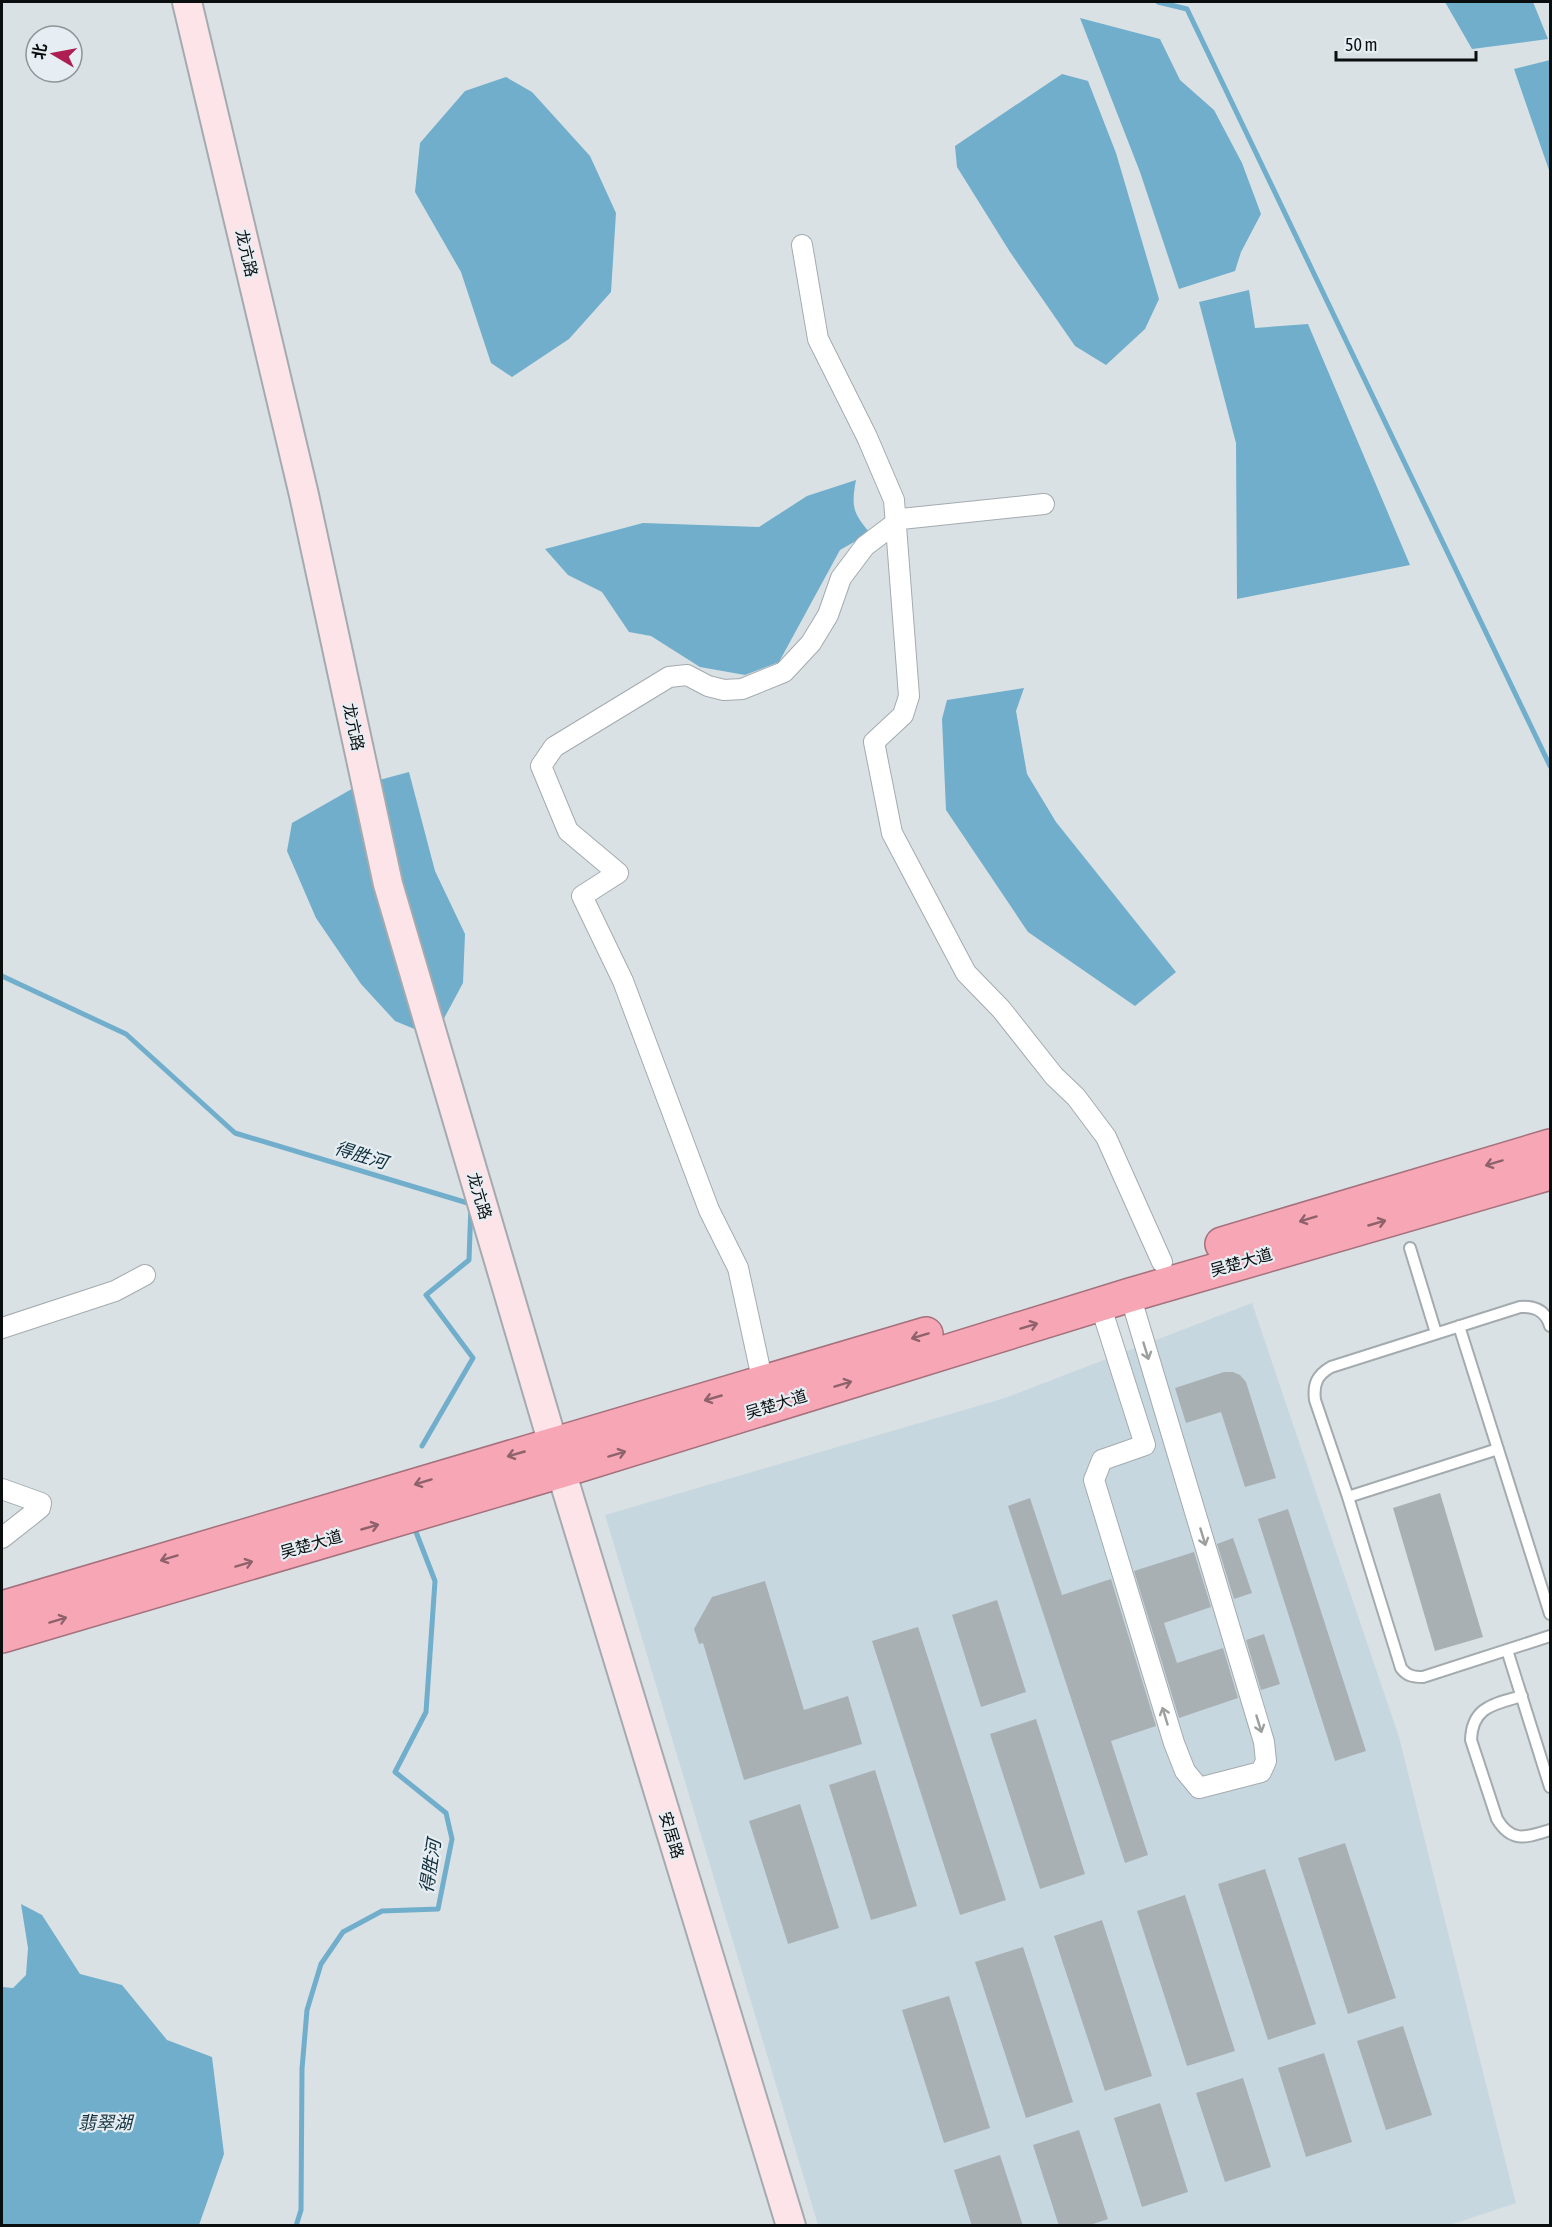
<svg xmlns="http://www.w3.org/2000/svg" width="1552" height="2227" viewBox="0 0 1552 2227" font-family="'Asap Condensed','Noto Sans SC',sans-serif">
<rect width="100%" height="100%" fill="#d9e1e5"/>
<!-- built -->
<path fill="#c7d7df" d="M 1252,1303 L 1399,1737 L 1516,2203 L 1447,2226 L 818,2225 L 605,1515 L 1005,1398 Z"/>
<!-- water -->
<path fill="#70aecb" d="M 1445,2 L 1533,2 L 1548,39 L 1472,49 Z
M 1080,18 L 1160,39 L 1180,80 L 1214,110 L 1242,163 L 1261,214 L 1241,252 L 1235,271 L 1179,289 L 1140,172 Z
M 1550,60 L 1550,173 L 1514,69 Z
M 1062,74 L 1088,81 L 1116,153 L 1159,299 L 1145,329 L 1106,365 L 1075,346 L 1010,252 L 957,167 L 955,146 Z
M 506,77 L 532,92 L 590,156 L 616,213 L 611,292 L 569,339 L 512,377 L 491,363 L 461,272 L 415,192 L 420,143 L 465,91 Z
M 1249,290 L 1255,328 L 1308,324 L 1410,565 L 1237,599 L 1236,443 L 1199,302 Z
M 856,480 C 851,507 853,513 870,533 L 840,550 L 779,662 L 745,675 L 700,667 L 651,636 L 629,632 L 602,592 L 568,575 L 545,549 L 643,523 L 759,527 L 807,496 Z
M 1024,688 L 1016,711 L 1027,774 L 1056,822 L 1176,972 L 1135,1006 L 1028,932 L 946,810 L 942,719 L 947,700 Z
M 409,772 L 435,871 L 465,934 L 463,983 L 434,1037 L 395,1021 L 361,984 L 316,918 L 287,851 L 292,823 L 357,786 Z
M 21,1904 L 42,1915 L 80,1974 L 122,1985 L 167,2040 L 212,2057 L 224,2154 L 199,2225 L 2,2225 L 2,1987 L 13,1988 L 26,1975 L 28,1948 Z"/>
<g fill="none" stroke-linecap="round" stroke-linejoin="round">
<!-- stream -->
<path stroke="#70aecb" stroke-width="5" d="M 1158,2 L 1187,9 L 1550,766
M 2,976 L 126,1034 L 235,1133 L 471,1204 L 469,1260 L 426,1295 L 473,1358 L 422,1446
M 296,2226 L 301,2210 L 302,2069 L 307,2010 L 321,1964 L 343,1932 L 382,1911 L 438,1909 L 452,1839 L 446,1813 L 395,1772 L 426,1712 L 435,1581 L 416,1532"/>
</g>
<!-- building -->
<path fill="#a8b0b4" d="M 1224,1372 L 1233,1372 L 1240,1375 L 1246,1382 L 1276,1478 L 1245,1487 L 1221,1412 L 1186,1423 L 1175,1388 Z
M 1440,1493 L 1483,1637 L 1435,1651 L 1393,1508 Z
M 1030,1498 L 1062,1595 L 1111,1579 L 1156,1726 L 1111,1741 L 1148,1855 L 1125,1863 L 1008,1506 Z
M 1288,1509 L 1366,1751 L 1335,1761 L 1258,1519 Z
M 1233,1538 L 1252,1593 L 1234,1599 L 1217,1544 Z
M 1194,1552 L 1211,1607 L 1164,1623 L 1177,1663 L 1223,1648 L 1238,1698 L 1179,1718 L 1134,1571 Z
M 765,1581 L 804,1710 L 848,1696 L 862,1744 L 744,1780 L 703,1643 L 699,1644 L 694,1629 L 712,1597 Z
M 997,1600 L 1026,1692 L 981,1707 L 952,1615 Z
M 918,1627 L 1006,1900 L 960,1915 L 872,1641 Z
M 1264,1634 L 1280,1684 L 1261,1690 L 1246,1640 Z
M 1036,1719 L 1085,1874 L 1040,1889 L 990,1734 Z
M 875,1770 L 917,1906 L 871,1920 L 829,1785 Z
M 800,1804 L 839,1928 L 788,1944 L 749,1821 Z
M 1345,1843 L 1396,1998 L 1348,2014 L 1298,1858 Z
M 1265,1869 L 1316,2024 L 1268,2040 L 1218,1884 Z
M 1185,1895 L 1235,2051 L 1187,2066 L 1137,1911 Z
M 1102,1920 L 1152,2076 L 1105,2091 L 1054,1936 Z
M 1023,1947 L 1073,2102 L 1026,2118 L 975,1962 Z
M 949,1996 L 990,2128 L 944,2143 L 902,2010 Z
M 1403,2026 L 1432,2115 L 1386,2130 L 1357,2041 Z
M 1324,2053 L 1352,2142 L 1306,2157 L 1278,2068 Z
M 1243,2078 L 1271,2167 L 1225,2182 L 1196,2093 Z
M 1160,2103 L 1188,2192 L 1142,2207 L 1114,2118 Z
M 1079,2130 L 1108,2219 L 1087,2226 L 1059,2226 L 1033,2145 Z
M 1000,2155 L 1023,2226 L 972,2226 L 954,2170 Z"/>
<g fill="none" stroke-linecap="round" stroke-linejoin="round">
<defs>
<path id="lane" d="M 1410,1248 L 1436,1333
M 1459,1326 L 1550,1614
M 1550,1326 C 1546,1311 1535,1306 1520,1307 L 1331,1367 C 1317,1375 1313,1384 1315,1400 L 1348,1497 L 1401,1668 C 1407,1676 1413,1677 1423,1677 L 1550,1636
M 1348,1497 L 1498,1449
M 1507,1650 L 1550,1787
M 1522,1696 C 1495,1704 1472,1706 1471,1740 L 1497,1819 C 1512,1844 1527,1837 1550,1830"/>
<path id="street" d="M 802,245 L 818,339 L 867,437 L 894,500 L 909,696 L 903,715 L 874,742 L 892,833 L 966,973 L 1001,1009 L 1054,1076 L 1076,1097 L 1106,1137 L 1162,1262
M 1100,1304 L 1145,1445 L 1102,1460 L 1094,1480 L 1174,1743 L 1185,1771 L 1199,1788 L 1261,1772 L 1266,1761 L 1264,1742 L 1130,1295
M 2,1328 L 115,1291 L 145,1275
M 763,1383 L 738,1268 L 709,1210 L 623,981 L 582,896 L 618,873 L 568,831 L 541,766 L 554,747 L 669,677 L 687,675 L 708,686 L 724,690 L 742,689 L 784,672 L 811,643 L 828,615 L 841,578 L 865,546 L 901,519 L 1044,504
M 2,1489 L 41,1503 L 40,1508 L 2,1538"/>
<path id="secondary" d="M 187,2 L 304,495 L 388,884 L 561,1471 L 791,2226"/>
<path id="highway" d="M 1222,1244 L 1550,1146
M 2,1608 L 926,1334
M 2,1636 L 561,1471 L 1130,1295 L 1550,1173"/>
</defs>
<!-- lane casing -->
<use href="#lane" stroke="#a4abaf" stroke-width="14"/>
<!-- street casing -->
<use href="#street" stroke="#a4abaf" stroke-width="22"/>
<!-- secondary casing -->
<use href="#secondary" stroke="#a4abaf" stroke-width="32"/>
<!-- highway casing -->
<use href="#highway" stroke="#a4717c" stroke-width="36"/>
<!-- lane -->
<use href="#lane" stroke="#fff" stroke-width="10"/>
<!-- street -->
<use href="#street" stroke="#fff" stroke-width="20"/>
<!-- secondary -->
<use href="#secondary" stroke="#fde4e9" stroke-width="28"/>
<!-- highway -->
<use href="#highway" stroke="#f7a6b6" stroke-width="33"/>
</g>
<!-- one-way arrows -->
<defs><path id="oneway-shaft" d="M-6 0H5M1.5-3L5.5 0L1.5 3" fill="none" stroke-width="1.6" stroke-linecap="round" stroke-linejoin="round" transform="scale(1.5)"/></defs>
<g stroke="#8d626b">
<use href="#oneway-shaft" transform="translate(1494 1163) rotate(163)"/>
<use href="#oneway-shaft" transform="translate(1308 1219) rotate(163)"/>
<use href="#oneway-shaft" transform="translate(1377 1223) rotate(-16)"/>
<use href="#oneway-shaft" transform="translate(1029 1326) rotate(-17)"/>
<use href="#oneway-shaft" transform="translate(920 1336) rotate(163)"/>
<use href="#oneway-shaft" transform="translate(843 1384) rotate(-17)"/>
<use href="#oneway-shaft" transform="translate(713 1398) rotate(164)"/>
<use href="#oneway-shaft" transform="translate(516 1454) rotate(164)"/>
<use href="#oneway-shaft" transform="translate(617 1454) rotate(-17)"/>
<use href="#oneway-shaft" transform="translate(423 1482) rotate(163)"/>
<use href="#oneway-shaft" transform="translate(370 1527) rotate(-16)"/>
<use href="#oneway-shaft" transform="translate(169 1558) rotate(163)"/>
<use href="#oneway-shaft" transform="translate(244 1564) rotate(-17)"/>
<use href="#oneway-shaft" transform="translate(58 1620) rotate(-17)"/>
</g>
<g stroke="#9d9f9f">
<use href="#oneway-shaft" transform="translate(1146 1351) rotate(73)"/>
<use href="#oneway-shaft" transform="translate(1203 1537) rotate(73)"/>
<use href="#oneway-shaft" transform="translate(1165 1716) rotate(-107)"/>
<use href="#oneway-shaft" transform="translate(1259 1724) rotate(73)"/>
</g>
<g text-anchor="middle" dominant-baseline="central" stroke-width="4.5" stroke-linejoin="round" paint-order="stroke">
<!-- street labels -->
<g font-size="16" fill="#0b0e0f" stroke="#e6eef3">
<text transform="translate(247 253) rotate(77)">龙亢路</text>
<text transform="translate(354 727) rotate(78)">龙亢路</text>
<text transform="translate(480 1196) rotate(74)">龙亢路</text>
<text transform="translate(1241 1262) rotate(-16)">吴楚大道</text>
<text transform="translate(776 1404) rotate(-17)">吴楚大道</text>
<text transform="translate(311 1544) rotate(-16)">吴楚大道</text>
<text transform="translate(672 1835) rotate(73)">安居路</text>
</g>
<!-- water labels -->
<g font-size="18" font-style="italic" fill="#13313e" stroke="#e6eef3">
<text transform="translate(361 1155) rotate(17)">得胜河</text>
<text transform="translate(430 1866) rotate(-81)">得胜河</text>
<text x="105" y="2122">翡翠湖</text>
</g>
</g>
<!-- border -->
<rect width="1552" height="2227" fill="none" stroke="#0b0e0f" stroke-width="6"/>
<!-- north arrow -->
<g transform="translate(54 54) rotate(280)"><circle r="28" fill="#e6eef3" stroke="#8e9498" stroke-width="1.5"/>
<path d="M0-4.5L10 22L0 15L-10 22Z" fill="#ae1e52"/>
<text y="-9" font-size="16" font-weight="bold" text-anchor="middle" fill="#0b0e0f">北</text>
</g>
<!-- scale -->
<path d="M1336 51v9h140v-9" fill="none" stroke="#0b0e0f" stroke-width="3"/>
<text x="1345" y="51" font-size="18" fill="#0b0e0f" stroke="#e6eef3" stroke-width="4.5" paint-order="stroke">50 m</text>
</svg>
